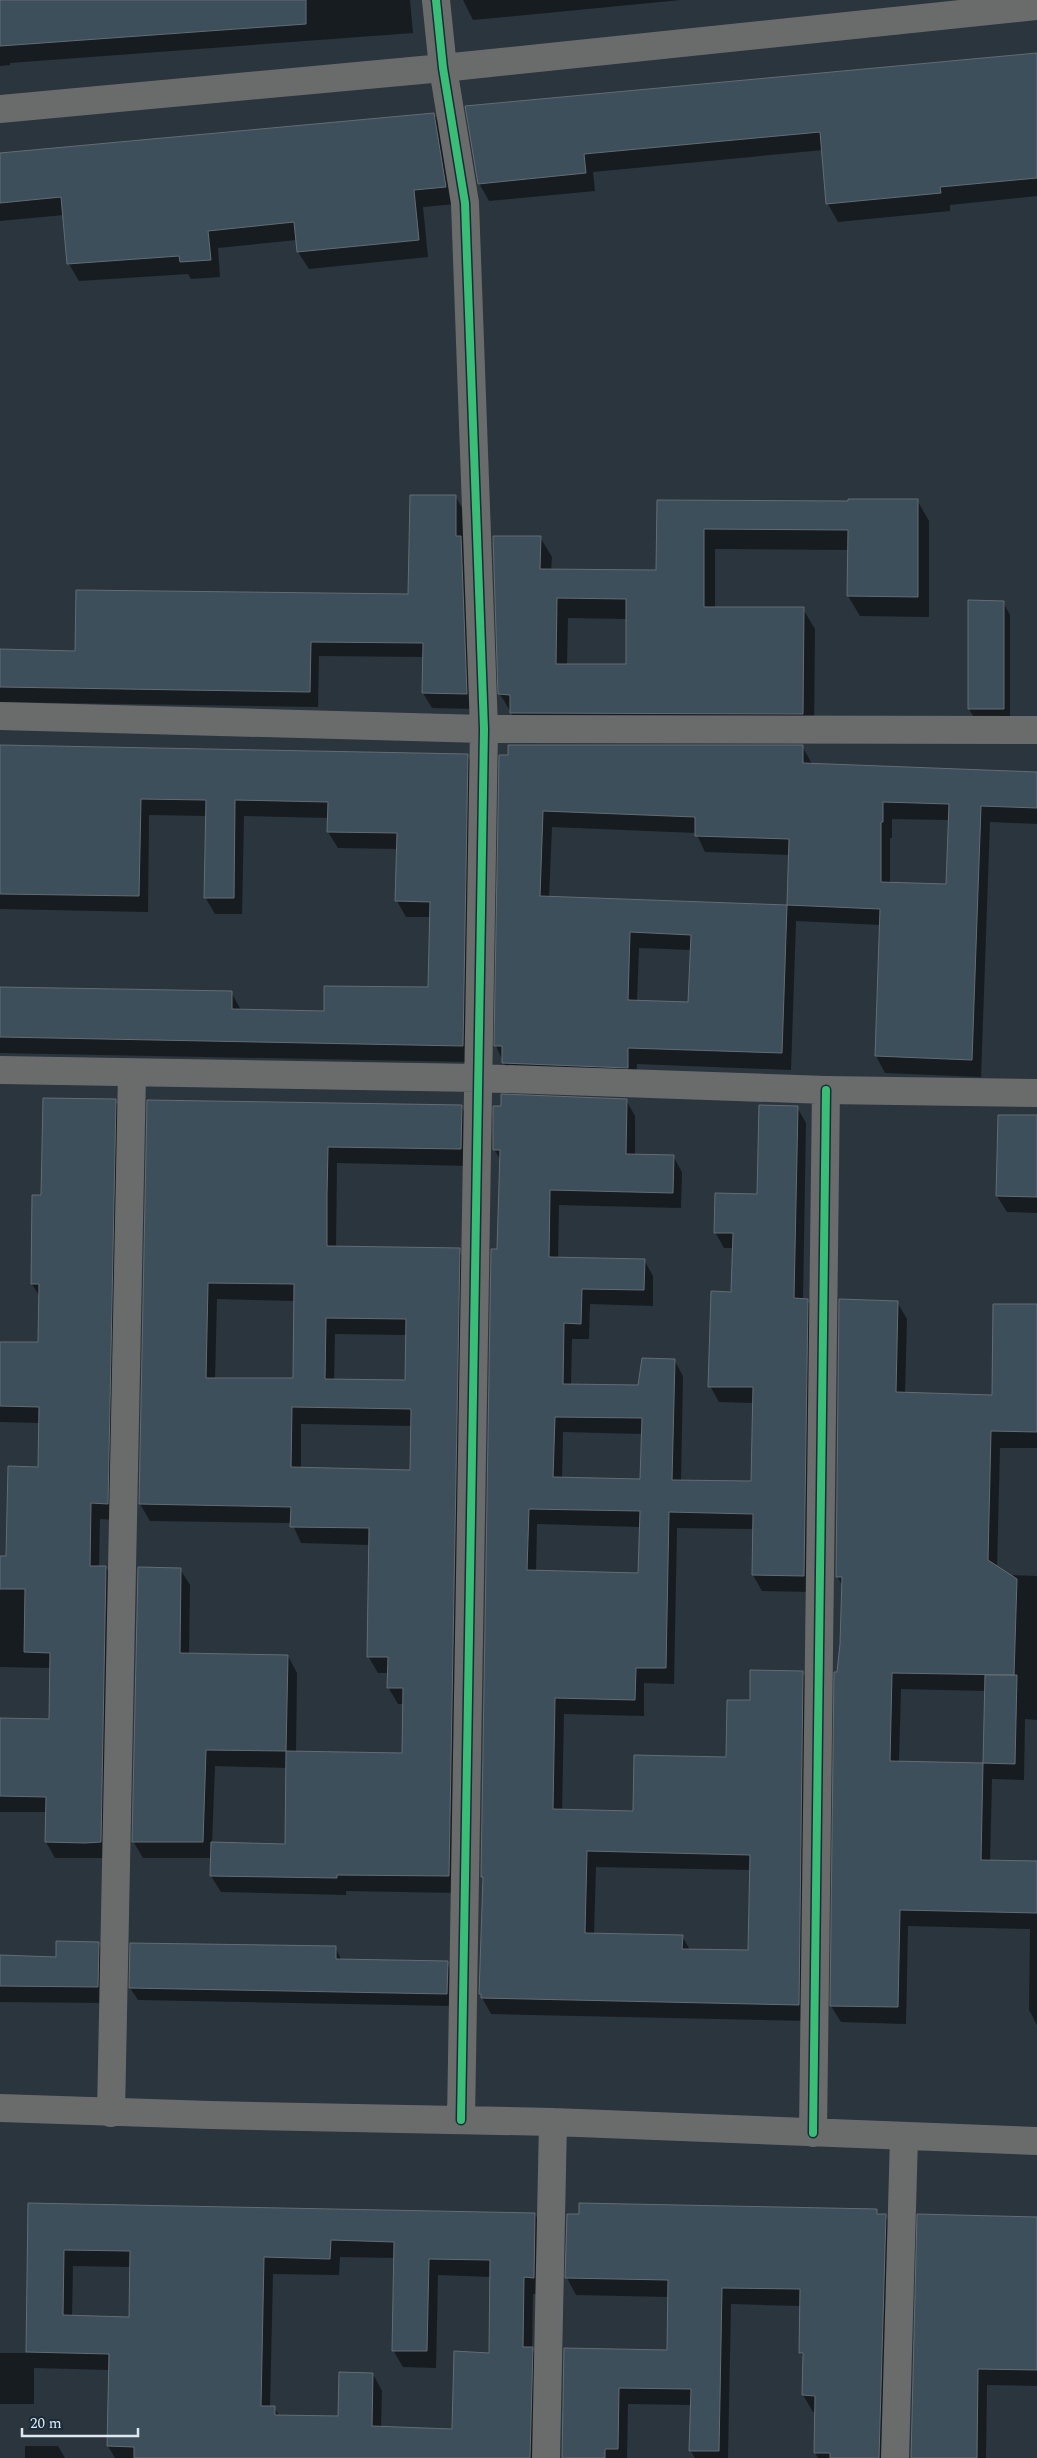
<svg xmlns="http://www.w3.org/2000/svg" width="1037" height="2458" viewBox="0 0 1037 2458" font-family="Spectral,serif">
<rect width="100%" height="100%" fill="#2b353d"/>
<!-- shadow -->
<path fill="#0007" fill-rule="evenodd" d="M 0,0 L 410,0 L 413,33 L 10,63 L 10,65 L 0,66 Z
M 463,0 L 681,0 L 473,20 Z
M 1037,53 L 1037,196 L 950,205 L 950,211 L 838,222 L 828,204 L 823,150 L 593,172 L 595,191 L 489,201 L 479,183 L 466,107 Z
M 434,114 L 444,131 L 456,204 L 423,207 L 428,257 L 309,269 L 298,252 L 297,240 L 218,248 L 220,277 L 191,279 L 188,274 L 79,281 L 69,264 L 64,215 L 0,221 L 0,154 Z
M 455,496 L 464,511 L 475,709 L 432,708 L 423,693 L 424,657 L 319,656 L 318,707 L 0,702 L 0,651 L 76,652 L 409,595 Z
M 917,500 L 929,521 L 929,617 L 860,616 L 848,596 L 849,550 L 715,549 L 715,608 L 803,609 L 815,629 L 814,734 L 523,733 L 500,694 L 540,537 L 552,557 L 551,571 L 658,571 L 658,501 L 849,503 ZM 568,618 L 627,619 L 627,665 L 567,665 Z
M 969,602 L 1003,602 L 1010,615 L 1010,721 L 976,721 L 969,709 Z
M 0,746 L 467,755 L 477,772 L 472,1062 L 0,1053 L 0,988 L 231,992 L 241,1010 L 325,1012 L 429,989 L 431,917 L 406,917 L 397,901 L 398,849 L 338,848 L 328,832 L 329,818 L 244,816 L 242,914 L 215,914 L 205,897 L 207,816 L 149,815 L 148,912 L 0,909 Z
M 802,746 L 812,764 L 1037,773 L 1037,824 L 990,822 L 981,1077 L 885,1073 L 876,1056 L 881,925 L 796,921 L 791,1070 L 637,1064 L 636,1084 L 512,1080 L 496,1046 L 500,756 ZM 892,819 L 949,820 L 947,886 L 890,884 L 890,838 L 892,838 ZM 552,827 L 696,833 L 705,852 L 790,855 L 788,906 L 549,898 ZM 639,948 L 692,950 L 690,1004 L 637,1002 Z
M 626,1100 L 635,1116 L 635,1155 L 673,1156 L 682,1172 L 681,1208 L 559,1205 L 558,1259 L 644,1260 L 653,1276 L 653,1306 L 590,1304 L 589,1339 L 572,1339 L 571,1385 L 639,1386 L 674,1360 L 683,1376 L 681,1481 L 752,1482 L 754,1403 L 719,1402 L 710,1386 L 732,1293 L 734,1248 L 724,1248 L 715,1232 L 759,1195 L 797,1107 L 806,1123 L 803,1300 L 807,1300 L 816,1316 L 813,1592 L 762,1591 L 753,1575 L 754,1529 L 677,1528 L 674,1684 L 644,1683 L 644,1716 L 564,1714 L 562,1811 L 634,1812 L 727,1758 L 802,1672 L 812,1688 L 807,2021 L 491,2014 L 480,1994 L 485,1881 L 482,1876 L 501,1161 L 494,1149 ZM 563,1432 L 642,1434 L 641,1480 L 562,1479 ZM 537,1524 L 640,1527 L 639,1574 L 536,1572 ZM 596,1867 L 751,1870 L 749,1951 L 690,1950 L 682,1936 L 594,1934 Z
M 115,1101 L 125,1117 L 116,1520 L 100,1519 L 99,1567 L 106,1567 L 115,1584 L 110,1858 L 55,1858 L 46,1842 L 47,1812 L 0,1812 L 0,1720 L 50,1720 L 51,1668 L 0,1667 L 0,1557 L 7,1557 L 39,1468 L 40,1423 L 0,1422 L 0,1343 L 40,1344 L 40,1297 L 32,1284 L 42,1196 Z
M 148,1102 L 461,1106 L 471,1123 L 470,1166 L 337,1163 L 336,1248 L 459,1250 L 469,1267 L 458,1893 L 346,1891 L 346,1895 L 221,1892 L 211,1876 L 212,1858 L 143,1858 L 133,1841 L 180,1569 L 190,1585 L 189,1655 L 288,1656 L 297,1673 L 296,1753 L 403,1755 L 404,1704 L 398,1704 L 388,1687 L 388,1673 L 378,1673 L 368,1656 L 370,1545 L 301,1543 L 292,1523 L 150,1521 L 140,1504 ZM 217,1299 L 295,1301 L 294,1379 L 215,1379 ZM 335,1334 L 407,1335 L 406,1381 L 334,1380 ZM 301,1424 L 412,1426 L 411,1471 L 301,1469 ZM 215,1766 L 287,1768 L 286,1845 L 212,1844 Z
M 1037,1117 L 1037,1213 L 1007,1212 L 997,1196 Z
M 897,1302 L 907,1319 L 905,1394 L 993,1397 L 1037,1306 L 1037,1448 L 1000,1448 L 997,1568 L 1008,1575 L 1037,1576 L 1037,1720 L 1025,1719 L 1024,1780 L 992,1779 L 990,1861 L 1037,1862 L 1037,2025 L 1029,2010 L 1030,1929 L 908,1926 L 906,2024 L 841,2022 L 831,2006 L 838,1673 L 842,1644 L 843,1587 L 837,1576 ZM 901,1689 L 986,1691 L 985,1764 L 899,1762 Z
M 98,1943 L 108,1960 L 107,2003 L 0,2002 L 0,1945 L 0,1957 L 57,1958 Z
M 335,1947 L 342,1961 L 447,1963 L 454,1975 L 454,2006 L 138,2000 L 130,1988 Z
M 30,2204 L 535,2214 L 544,2231 L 543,2294 L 533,2294 L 532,2349 L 542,2365 L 540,2458 L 115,2458 L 108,2446 L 110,2370 L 34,2368 L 34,2404 L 0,2404 L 0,2353 L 27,2353 ZM 340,2257 L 395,2258 L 393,2350 L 403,2367 L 436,2368 L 438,2275 L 491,2277 L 490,2354 L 453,2430 L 381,2428 L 382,2391 L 373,2374 L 340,2417 L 279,2416 L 274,2407 L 270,2407 L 273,2274 L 339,2275 ZM 73,2266 L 131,2267 L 130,2318 L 72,2317 Z
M 876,2210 L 879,2215 L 885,2215 L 895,2232 L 889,2458 L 818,2458 L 815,2453 L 816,2412 L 813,2412 L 803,2395 L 804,2359 L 800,2352 L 801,2306 L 731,2304 L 728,2458 L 695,2458 L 690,2450 L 691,2405 L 628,2404 L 627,2458 L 563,2458 L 565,2349 L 668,2351 L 669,2297 L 576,2295 L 567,2278 Z
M 1037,2218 L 1037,2386 L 987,2385 L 986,2458 L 912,2458 Z
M 25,2446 L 58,2446 L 65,2458 L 25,2458 Z"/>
<!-- building -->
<path fill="#3c4f5b" stroke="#646c73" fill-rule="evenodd" d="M 0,0 L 306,0 L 306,24 L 0,46 Z
M 1037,53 L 1037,178 L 940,187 L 941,193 L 826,204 L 820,132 L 584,154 L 586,173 L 478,184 L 465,106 Z
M 434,113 L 446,187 L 414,190 L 419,240 L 297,252 L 294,222 L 208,231 L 211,260 L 180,262 L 179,256 L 67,264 L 61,197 L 0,203 L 0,153 Z
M 410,495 L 456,495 L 456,536 L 461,536 L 467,694 L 422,693 L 423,643 L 311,642 L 310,692 L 0,687 L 0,649 L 75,651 L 76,590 L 408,594 Z
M 848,499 L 918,499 L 918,597 L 847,596 L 848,530 L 704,529 L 704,607 L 804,607 L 803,714 L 510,713 L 510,695 L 498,694 L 493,536 L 541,536 L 540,569 L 656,570 L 657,500 L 848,501 ZM 557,598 L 626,599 L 626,664 L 556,664 Z
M 968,600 L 1004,601 L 1004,709 L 968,709 Z
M 0,745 L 468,754 L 463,1046 L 0,1037 L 0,987 L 232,991 L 232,1009 L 324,1011 L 324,986 L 428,987 L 430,902 L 395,901 L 397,833 L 327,832 L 328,802 L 235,800 L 234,898 L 204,898 L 206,800 L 141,799 L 139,896 L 0,894 Z
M 508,745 L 803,745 L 803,763 L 1037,772 L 1037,808 L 981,806 L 972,1060 L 875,1056 L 880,909 L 787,905 L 782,1053 L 628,1048 L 628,1068 L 502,1063 L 502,1046 L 494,1046 L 499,755 L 508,755 ZM 883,802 L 949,804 L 946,884 L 881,882 L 881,822 L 883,822 ZM 543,811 L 695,817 L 695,836 L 789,839 L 787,905 L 540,896 ZM 630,932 L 691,935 L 688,1002 L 628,1000 Z
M 501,1094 L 627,1099 L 626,1154 L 674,1155 L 673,1193 L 550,1190 L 549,1257 L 645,1259 L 644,1290 L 582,1289 L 581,1324 L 564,1323 L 563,1384 L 638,1385 L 642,1358 L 675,1359 L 672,1480 L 751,1481 L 753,1387 L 708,1387 L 711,1291 L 731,1292 L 733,1233 L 714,1233 L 715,1193 L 757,1194 L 759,1105 L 798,1106 L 794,1298 L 808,1299 L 804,1576 L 752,1575 L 753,1514 L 669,1512 L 666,1668 L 636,1668 L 635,1700 L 555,1698 L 553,1809 L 633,1811 L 634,1755 L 726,1757 L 727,1700 L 750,1700 L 750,1670 L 803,1671 L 799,2005 L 481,1998 L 481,1994 L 479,1994 L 483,1877 L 481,1877 L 491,1249 L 497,1249 L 500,1150 L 493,1150 L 493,1106 L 501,1106 ZM 555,1417 L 642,1418 L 640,1479 L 553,1477 ZM 529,1509 L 640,1511 L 638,1573 L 527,1570 ZM 587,1851 L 750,1855 L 748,1950 L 682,1949 L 683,1935 L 585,1933 Z
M 43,1098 L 116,1099 L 108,1504 L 91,1503 L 90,1566 L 106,1566 L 101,1842 L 85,1843 L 45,1842 L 46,1797 L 0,1796 L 0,1718 L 49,1719 L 50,1653 L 24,1652 L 25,1589 L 0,1589 L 0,1556 L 6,1556 L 8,1466 L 38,1467 L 39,1407 L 0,1406 L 0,1342 L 38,1342 L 39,1284 L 31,1284 L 32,1195 L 41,1195 Z
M 147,1100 L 462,1105 L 461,1149 L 328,1147 L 327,1195 L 327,1246 L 460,1248 L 449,1876 L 337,1875 L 337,1878 L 210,1876 L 211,1842 L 285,1844 L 286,1751 L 402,1753 L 403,1688 L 387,1688 L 388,1657 L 367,1657 L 369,1528 L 290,1527 L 291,1507 L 139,1504 ZM 208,1283 L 294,1284 L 293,1378 L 206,1378 ZM 326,1318 L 406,1319 L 405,1380 L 325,1379 ZM 292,1407 L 411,1409 L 410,1470 L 291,1467 Z
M 998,1115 L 1037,1115 L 1037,1197 L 996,1196 Z
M 839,1299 L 898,1301 L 896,1392 L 992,1395 L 993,1304 L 1037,1304 L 1037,1432 L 991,1431 L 988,1560 L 1017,1579 L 1014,1675 L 892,1673 L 890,1761 L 983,1763 L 981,1860 L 1037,1861 L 1037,1913 L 900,1910 L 898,2007 L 830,2006 L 834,1672 L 837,1672 L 840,1644 L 842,1577 L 836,1577 Z
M 138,1567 L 181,1568 L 180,1653 L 288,1655 L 286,1751 L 206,1750 L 203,1842 L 132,1842 Z
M 985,1675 L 1017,1675 L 1015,1764 L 983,1763 Z
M 56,1941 L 99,1942 L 98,1987 L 0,1986 L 0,1955 L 56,1957 Z
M 130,1943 L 336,1946 L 336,1959 L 448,1961 L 447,1994 L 129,1988 Z
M 28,2203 L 535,2213 L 534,2278 L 524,2277 L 523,2347 L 533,2347 L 530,2458 L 134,2458 L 134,2447 L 107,2446 L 109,2354 L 26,2352 ZM 331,2240 L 394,2242 L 392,2351 L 427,2351 L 429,2259 L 490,2260 L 489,2353 L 454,2351 L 452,2429 L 372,2426 L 373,2373 L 339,2372 L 338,2416 L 275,2415 L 275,2406 L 261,2406 L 264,2257 L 330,2259 ZM 64,2250 L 130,2251 L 129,2317 L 63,2315 Z
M 579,2203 L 877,2209 L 877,2214 L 886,2214 L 879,2458 L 830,2458 L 830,2453 L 814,2453 L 815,2396 L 802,2395 L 803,2353 L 799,2353 L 800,2289 L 722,2288 L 719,2451 L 689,2451 L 691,2389 L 619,2388 L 618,2449 L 605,2449 L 605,2458 L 562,2458 L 564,2348 L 667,2350 L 668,2280 L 565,2278 L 567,2214 L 579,2214 Z
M 917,2214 L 1037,2217 L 1037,2370 L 978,2369 L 977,2458 L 911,2458 Z"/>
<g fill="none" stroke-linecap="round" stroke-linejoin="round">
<!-- street -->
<path stroke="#6a6c6c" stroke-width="28" d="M 436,0 L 443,68 L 465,203 L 484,729 L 461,2120
M 0,109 L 443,68 L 1037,6
M 0,716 L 484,729 L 1037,730
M 0,1070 L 477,1078 L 826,1090 L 1037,1093
M 0,2108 L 210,2115 L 553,2122 L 1037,2141
M 111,2113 L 132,1073
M 813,2133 L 826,1090
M 546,2458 L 553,2122
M 895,2458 L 904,2137"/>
<defs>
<path id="cycleway" d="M 436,0 L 443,68 L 465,203 L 484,729 L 461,2120
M 813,2133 L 826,1090"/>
</defs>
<!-- cycleway casing -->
<use href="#cycleway" stroke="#1a2c39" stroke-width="11"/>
<!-- cycleway -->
<use href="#cycleway" stroke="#3abd76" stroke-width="8"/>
</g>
<!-- scale -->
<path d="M22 2428v8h116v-8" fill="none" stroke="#dde8f1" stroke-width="2.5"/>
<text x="30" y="2428" font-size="15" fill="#dde8f1" stroke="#1a2c39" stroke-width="4" paint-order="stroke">20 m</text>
</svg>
